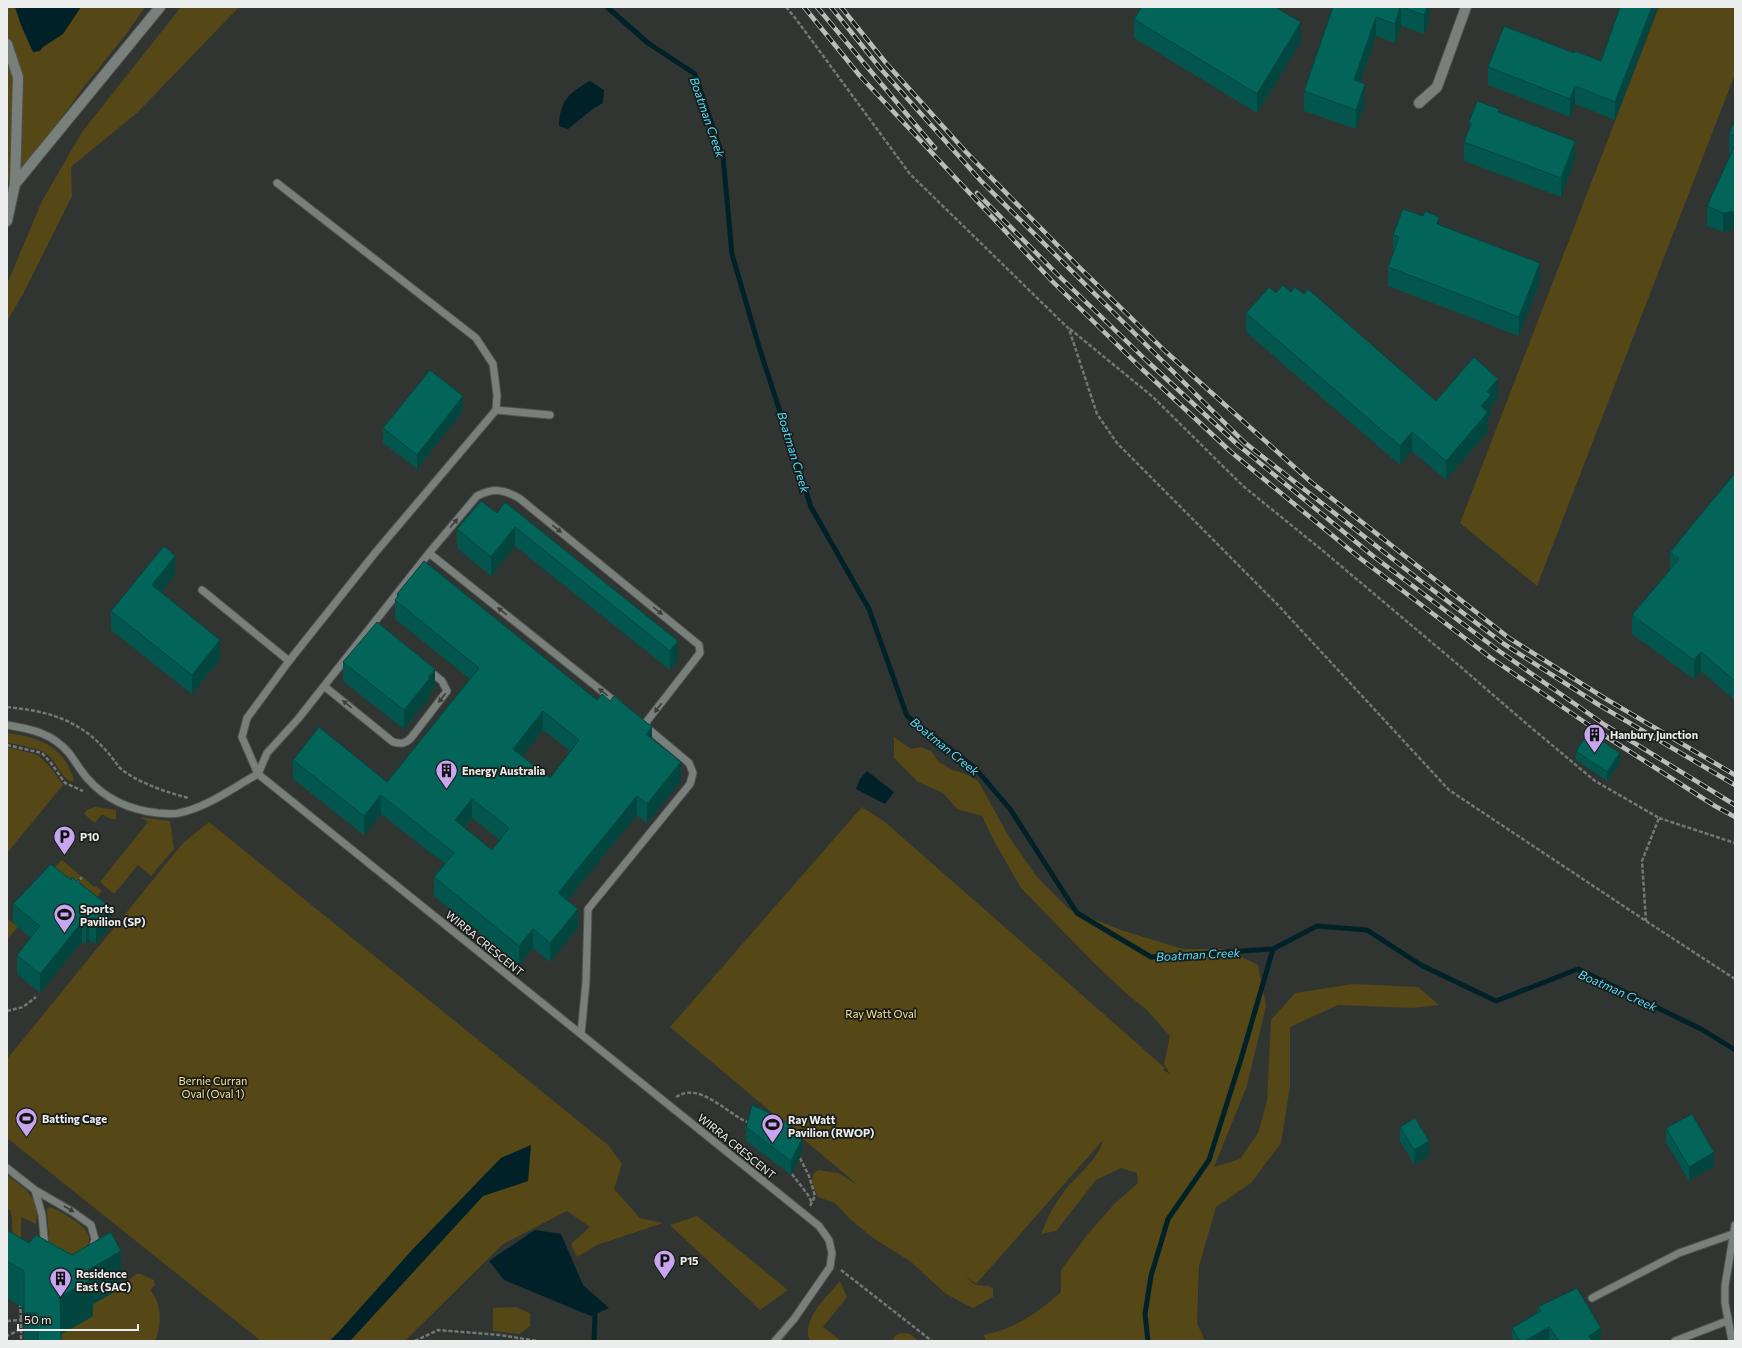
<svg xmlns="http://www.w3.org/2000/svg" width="1742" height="1348" viewBox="0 0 1742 1348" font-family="Commissioner,sans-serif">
<rect width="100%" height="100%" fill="#303532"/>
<!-- green -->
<path fill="#554716" d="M 7,7 L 145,7 L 127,33 L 83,88 L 42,145 L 7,185 Z
M 181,7 L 239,7 L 138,112 L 71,167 L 72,196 L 22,296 L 7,321 L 7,284 L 42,201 L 82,132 Z
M 1659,7 L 1735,7 L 1735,74 L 1537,586 L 1460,523 Z
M 7,733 C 40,737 66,747 74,782 C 59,779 57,759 44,752 C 33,747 19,745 7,743 Z
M 894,737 L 911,749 L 921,747 L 931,751 L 939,762 L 953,770 L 966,774 L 978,781 L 1008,835 L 1037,877 L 1070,910 L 1124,931 L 1183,949 L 1226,949 L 1258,965 L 1266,1006 L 1247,1086 L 1214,1167 L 1240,1159 L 1258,1133 L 1267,1101 L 1271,1020 L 1295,993 L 1353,984 L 1418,987 L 1439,1005 L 1412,1008 L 1338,1005 L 1290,1027 L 1290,1087 L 1281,1143 L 1251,1183 L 1216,1207 L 1199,1266 L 1197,1323 L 1205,1341 L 986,1341 L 984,1335 C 1015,1329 1037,1313 1061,1292 L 1061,1270 L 1087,1235 L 1115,1203 L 1138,1183 L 1137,1173 L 1121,1168 L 1096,1180 L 1056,1231 L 1041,1234 C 1047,1219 1053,1206 1063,1193 C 1075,1176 1098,1161 1103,1140 L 976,1284 L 965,1275 L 975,1285 L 989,1286 L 993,1288 L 993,1297 L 973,1308 L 946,1294 L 910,1261 L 873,1238 L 850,1219 L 835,1203 L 818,1197 L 812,1183 L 813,1174 L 818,1170 L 838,1173 L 858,1185 L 670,1027 L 862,807 L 885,822 L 1165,1068 L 1163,1070 L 1170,1074 L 1164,1064 L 1170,1036 L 1146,1009 L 1129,996 L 1094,963 L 1021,888 L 994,841 L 982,816 L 957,809 L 943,793 L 918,782 L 894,758 Z
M 7,747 L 38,755 L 52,769 L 63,785 L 7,853 Z
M 95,807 L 116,810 L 116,819 L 111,819 L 102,814 L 95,823 L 84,814 L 87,810 Z
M 141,817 L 170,821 L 174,849 L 151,876 L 138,865 L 114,894 L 100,882 L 148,822 Z
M 209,822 L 608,1145 L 622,1164 L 614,1189 L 640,1218 L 663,1223 L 597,1245 L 577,1257 L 571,1244 L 590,1227 L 567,1211 L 503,1244 L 405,1341 L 350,1341 L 483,1196 L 528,1181 L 530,1146 L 501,1158 L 413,1249 L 336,1335 L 329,1341 L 261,1341 L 7,1138 L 7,1059 L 183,843 Z
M 62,860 L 81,876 L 70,889 L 53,869 Z
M 83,877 L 94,887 L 96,886 L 102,891 L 91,905 L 73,891 Z
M 7,918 L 18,927 L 7,939 Z
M 7,1175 C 26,1189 40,1197 36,1224 L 21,1217 L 21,1251 L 13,1262 L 12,1218 L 10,1210 L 7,1209 Z
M 49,1207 C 58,1209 85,1225 88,1234 C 91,1239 88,1244 86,1249 L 70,1256 L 51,1248 L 49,1240 L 47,1209 Z
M 697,1216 L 788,1290 L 760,1310 L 670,1225 Z
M 136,1274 L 141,1274 L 154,1280 L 155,1285 L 150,1290 C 162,1302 162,1326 155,1341 L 60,1341 L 60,1335 L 93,1316 L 88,1307 L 121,1288 Z
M 840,1281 L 847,1297 L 823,1327 L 841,1341 L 810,1341 C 800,1320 828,1296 840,1281 Z
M 515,1307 L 530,1313 L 530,1326 L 520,1334 L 493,1331 L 493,1308 Z
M 901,1333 L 910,1334 L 918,1341 L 892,1341 L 895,1336 Z"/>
<!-- water -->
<path fill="#012128" d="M 15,7 L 81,7 L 63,34 L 43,47 L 40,51 L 33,52 L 21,25 Z
M 590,81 L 604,90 L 603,103 L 594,108 L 568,129 L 559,126 C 560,100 569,93 590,81 Z
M 867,771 L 894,792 L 885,804 L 856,789 L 860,779 Z
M 531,1145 L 528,1181 L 483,1196 L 350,1341 L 329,1341 L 336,1335 L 413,1249 L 501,1158 Z
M 535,1230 L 561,1234 L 583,1285 L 609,1308 L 591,1316 L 504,1280 L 489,1261 Z"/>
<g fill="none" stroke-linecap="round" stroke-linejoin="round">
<!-- stream -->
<path stroke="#012128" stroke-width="5" d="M 607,7 L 648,43 L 695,74 L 723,157 L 732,254 L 759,347 L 811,507 L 869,609 L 907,716 L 975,768 L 1010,809 L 1077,913 L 1151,957 L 1273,949 L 1317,926 L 1367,930 L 1421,965 L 1496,1001 L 1578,969 L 1703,1030 L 1735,1050
M 594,1341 L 595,1314
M 1148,1341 L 1145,1314 L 1151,1276 L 1168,1219 L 1209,1160 L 1241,1059 L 1273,949"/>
<defs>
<path id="lane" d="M 277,183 L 476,338 L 493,364 L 497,395 L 496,410
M 550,415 L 496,410 L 375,553 L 289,661 L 247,718 L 242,737 L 258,774 L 267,753 L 298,719 L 429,553 L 477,496 C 493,488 503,489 519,498 L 699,645 L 700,653 L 644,725
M 429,553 L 618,704
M 202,590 L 289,661
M 324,686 L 393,742 C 401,744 405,744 411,738 L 447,691 L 442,681 L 427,669
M 7,725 C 31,729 52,733 69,753 C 75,761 80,770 87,778 C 106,800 130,810 158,813 C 165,813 173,815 179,813 C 206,808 234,787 258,774 L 819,1226 L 829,1240 L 832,1253 L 830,1267 L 794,1319 L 775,1341
M 581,1034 L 586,982 L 588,909 L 690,784 L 693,773 L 689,763 L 646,727
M 7,1168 L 35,1190 L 73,1212 L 91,1225 L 95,1239 L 92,1250
M 35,1190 L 42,1215 L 45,1248
M 1592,1298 L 1679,1253 L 1733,1234
M 1675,1341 L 1727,1321
M 1732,1341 L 1725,1303 L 1725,1286 L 1735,1225"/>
<path id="street" d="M 7,44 L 18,77 L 15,184 L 7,221
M 1419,103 L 1437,87 L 1466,7
M 15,184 L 160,7"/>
</defs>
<!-- lane casing -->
<use href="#lane" stroke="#4f5350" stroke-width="9"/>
<!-- street casing -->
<use href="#street" stroke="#4f5350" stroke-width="12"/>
<!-- path -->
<path stroke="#737875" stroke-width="2.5" stroke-dasharray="4 2" stroke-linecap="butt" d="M 786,7 L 796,19 L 910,174 L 1069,329 L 1097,414 L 1117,443 L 1278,605 L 1449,790 L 1646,921 L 1735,979
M 1070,329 L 1153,397 L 1243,486 L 1322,550 L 1455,662 L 1528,725 L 1595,781 L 1659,818 L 1642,861 L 1646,921
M 7,707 C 35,710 59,714 83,730 C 93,736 102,746 110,755 C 113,759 116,763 119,767 C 135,782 168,793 189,798
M 7,745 L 42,753 L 51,763 L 65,783 L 83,791
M 1659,818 L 1735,843
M 76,884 L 82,877
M 7,1011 L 23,1007 L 36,997
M 676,1097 C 700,1081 727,1114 749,1123
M 800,1158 L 809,1176 L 815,1196 L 810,1206
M 792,1174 L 808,1195 L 812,1203
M 841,1270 L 932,1341
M 20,1303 L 21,1320
M 7,1321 L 21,1320 L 21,1329 L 7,1336
M 21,1329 L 21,1341
M 415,1341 L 438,1330 L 500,1335 L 537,1341"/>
<!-- lane -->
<use href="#lane" stroke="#797f7b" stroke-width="7"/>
<!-- street -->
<use href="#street" stroke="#797f7b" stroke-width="10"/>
<defs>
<path id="rail" d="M 804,7 L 860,76 L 1052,281 L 1142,369 L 1231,452 L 1361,559 L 1491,658 L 1599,732 L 1715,806 L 1735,817
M 817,7 L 935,148
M 831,7 L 880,68 L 981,181 L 1244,442 L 1417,578 L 1504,644 L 1599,705 L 1735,785
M 841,7 L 886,63 L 966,152 L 1077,265 L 1165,351 L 1311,482 L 1509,638 L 1606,699 L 1735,775
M 977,193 L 1058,275 L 1147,361 L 1238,445 L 1373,556 L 1499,651 L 1605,725 L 1735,805"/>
</defs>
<!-- rail casing -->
<use href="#rail" stroke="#babdbb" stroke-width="4.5"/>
<!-- rail -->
<use href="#rail" stroke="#1a1c1a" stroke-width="3" stroke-dasharray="9" stroke-linecap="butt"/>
</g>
<!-- wall -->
<path fill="#03564d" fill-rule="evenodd" d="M 1333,7 L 1429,7 L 1429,22 L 1424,34 L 1401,26 L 1395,43 L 1376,36 L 1360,83 L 1365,104 L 1356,129 L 1304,111 L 1304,91 Z
M 1620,7 L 1615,120 L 1575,104 L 1570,117 L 1488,85 L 1488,67 L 1574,53 L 1601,61 Z
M 1134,19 L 1301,42 L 1257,113 L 1134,38 Z
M 1499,112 L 1575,160 L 1561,197 L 1464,161 L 1464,142 L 1469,131 L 1469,122 Z
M 1735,120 L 1735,230 L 1723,232 L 1707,226 L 1707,206 L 1731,154 L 1729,153 L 1729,134 Z
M 1439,225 L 1540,282 L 1519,336 L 1388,286 L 1388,267 L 1393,254 L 1393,235 Z
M 1291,292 L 1304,294 L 1436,401 L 1498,398 L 1491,406 L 1491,415 L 1488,418 L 1488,431 L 1446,480 L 1412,451 L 1400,465 L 1246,332 L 1246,313 L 1276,293 Z
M 463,411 L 417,469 L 383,443 L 383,428 Z
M 1735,473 L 1735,700 L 1701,671 L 1694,679 L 1632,634 L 1632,615 L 1670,570 L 1670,552 Z
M 497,513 L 678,641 L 678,661 L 670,670 L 515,546 L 491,576 L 457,548 L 457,529 Z
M 175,575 L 161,593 L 220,659 L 192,694 L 111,630 L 111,611 Z
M 397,594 L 597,700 L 652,739 L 681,781 L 647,823 L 637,815 L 567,900 L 578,928 L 550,962 L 533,948 L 519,965 L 434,896 L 434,877 L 445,864 L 381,814 L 364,835 L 293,779 L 293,760 L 387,782 L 470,679 L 395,619 L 395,600 L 397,597 ZM 543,730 L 570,751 L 550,778 L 522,756 ZM 472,818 L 500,840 L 492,850 L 465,828 Z
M 343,662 L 435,688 L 430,694 L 430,697 L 404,729 L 343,681 Z
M 1576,751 L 1620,763 L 1607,781 L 1576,760 Z
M 51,864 L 110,927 L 96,944 L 89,940 L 86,944 L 82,942 L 40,993 L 17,974 L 17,955 L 31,938 L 13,923 L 13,904 Z
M 746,1127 L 802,1154 L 791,1175 L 746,1141 Z
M 1400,1127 L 1429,1156 L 1414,1164 L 1400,1141 Z
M 1666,1128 L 1714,1166 L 1689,1181 L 1666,1142 Z
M 7,1230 L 29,1243 L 121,1288 L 93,1304 L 93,1316 L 61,1334 L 61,1341 L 24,1341 L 24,1308 L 7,1299 Z
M 1538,1307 L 1601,1341 L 1512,1341 L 1512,1328 L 1538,1312 Z"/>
<!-- shaded-wall -->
<path fill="#02463f" d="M 1401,7 L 1401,26 L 1395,43 L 1395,24 Z
M 1427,7 L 1429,7 L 1429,22 L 1424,34 L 1424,15 Z
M 1652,7 L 1658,7 L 1615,120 L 1615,102 Z
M 1376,17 L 1376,36 L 1354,100 L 1354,80 Z
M 1301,22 L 1301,42 L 1257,113 L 1257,94 Z
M 1365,84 L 1365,104 L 1356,129 L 1356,110 Z
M 1575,86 L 1575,104 L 1570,117 L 1570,99 Z
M 1575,141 L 1575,160 L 1561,197 L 1561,178 Z
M 1735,211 L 1735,230 L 1723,232 L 1723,213 Z
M 1439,217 L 1439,236 L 1437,224 Z
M 1540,263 L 1540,282 L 1519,336 L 1519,317 Z
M 1498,379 L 1498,398 L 1491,406 L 1491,415 L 1488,418 L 1488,431 L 1446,480 L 1446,461 L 1481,406 L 1487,392 Z
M 463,396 L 463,411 L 417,469 L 417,455 Z
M 1412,432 L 1412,451 L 1400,465 L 1400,446 Z
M 515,527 L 515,546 L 491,576 L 491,557 Z
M 175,556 L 175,575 L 152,604 L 152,585 Z
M 220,640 L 220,659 L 192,694 L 192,675 Z
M 678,641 L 678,661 L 670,670 L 670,651 Z
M 1701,652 L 1701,671 L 1694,679 L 1694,660 Z
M 435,669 L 435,688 L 430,694 L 430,697 L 404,729 L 404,710 Z
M 543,711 L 543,730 L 513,768 L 513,749 Z
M 652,727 L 652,746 L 646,734 Z
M 1620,753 L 1620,763 L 1607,781 L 1607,772 Z
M 681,762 L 681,781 L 647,823 L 647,804 Z
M 381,795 L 381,814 L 364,835 L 364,816 Z
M 637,796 L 637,815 L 558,912 L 558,893 Z
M 472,799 L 472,818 L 455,839 L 455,820 Z
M 110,907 L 110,927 L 96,944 L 96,925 Z
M 578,909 L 578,928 L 550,962 L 550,943 Z
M 89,921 L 89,940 L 86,944 L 86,925 Z
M 82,922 L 82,942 L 40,993 L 40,974 Z
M 533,929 L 533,948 L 519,965 L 519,946 Z
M 802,1139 L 802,1154 L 791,1175 L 791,1161 Z
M 1429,1141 L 1429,1156 L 1414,1164 L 1414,1150 Z
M 1714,1152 L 1714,1166 L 1689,1181 L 1689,1167 Z
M 121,1251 L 121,1288 L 93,1304 L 93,1316 L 60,1335 L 60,1297 L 88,1270 Z
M 1549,1327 L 1549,1341 L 1525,1341 Z
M 1601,1328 L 1601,1341 L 1589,1341 L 1589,1336 Z"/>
<!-- building -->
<path fill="#03645a" stroke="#02463f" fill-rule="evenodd" d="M 1142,7 L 1275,7 L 1301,22 L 1257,94 L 1134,19 Z
M 1333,7 L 1400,7 L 1395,24 L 1376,17 L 1354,80 L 1365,84 L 1356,110 L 1304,91 Z
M 1402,7 L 1427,7 L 1424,15 Z
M 1620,7 L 1652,7 L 1615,102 L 1575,86 L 1570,99 L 1488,67 L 1504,26 L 1574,53 L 1575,51 L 1601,61 Z
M 1477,101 L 1499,109 L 1498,112 L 1575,141 L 1561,178 L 1464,142 L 1471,124 L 1469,122 Z
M 1735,120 L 1735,136 L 1729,134 Z
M 1735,145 L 1735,211 L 1723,213 L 1707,206 Z
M 1403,209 L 1423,216 L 1425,211 L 1439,217 L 1437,224 L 1540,263 L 1519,317 L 1388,267 L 1399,237 L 1393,235 Z
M 1283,285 L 1291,292 L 1295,287 L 1304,294 L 1308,289 L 1436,401 L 1474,357 L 1498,379 L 1487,392 L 1491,395 L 1481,406 L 1488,412 L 1446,461 L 1412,432 L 1400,446 L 1246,313 L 1269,287 L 1276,293 Z
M 430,370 L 463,396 L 417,455 L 383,428 Z
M 1735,473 L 1735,681 L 1701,652 L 1694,660 L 1632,615 L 1679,559 L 1670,552 Z
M 481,501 L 497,513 L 505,502 L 678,641 L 670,651 L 515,527 L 491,557 L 457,529 Z
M 164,546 L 175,556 L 152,585 L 220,640 L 192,675 L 111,611 Z
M 424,561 L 597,700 L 602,694 L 610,701 L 614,696 L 652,727 L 646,734 L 681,762 L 647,804 L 637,796 L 558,893 L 578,909 L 550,943 L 533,929 L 519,946 L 434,877 L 454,853 L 381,795 L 364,816 L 293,760 L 319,727 L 387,782 L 479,668 L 395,600 L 399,595 L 397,594 ZM 543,711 L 579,740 L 550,778 L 513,749 ZM 472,799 L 509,828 L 492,850 L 455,820 Z
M 377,622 L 435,669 L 428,677 L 430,678 L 404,710 L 343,662 Z
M 1589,732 L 1620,753 L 1607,772 L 1576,751 Z
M 51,864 L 71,880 L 72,877 L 110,907 L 96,925 L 89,921 L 86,925 L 82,922 L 40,974 L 17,955 L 40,926 L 13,904 Z
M 752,1105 L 779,1117 L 799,1133 L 802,1139 L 791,1161 L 746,1127 Z
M 1692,1114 L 1714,1152 L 1689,1167 L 1666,1128 Z
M 1415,1118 L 1429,1141 L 1414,1150 L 1400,1127 Z
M 7,1230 L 29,1243 L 36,1235 L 72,1255 L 111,1232 L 121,1251 L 88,1270 L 93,1278 L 60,1297 L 61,1341 L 38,1341 L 38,1313 L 24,1313 L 24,1271 L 7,1261 Z
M 1577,1288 L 1601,1328 L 1589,1336 L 1592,1341 L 1559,1341 L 1549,1327 L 1525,1341 L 1520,1341 L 1512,1328 L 1541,1311 L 1538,1307 Z
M 465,1340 L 508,1340 L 508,1341 L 465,1341 Z"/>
<!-- one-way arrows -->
<defs><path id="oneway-solid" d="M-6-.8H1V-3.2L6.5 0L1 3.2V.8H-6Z"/></defs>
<g fill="#3b3f3c">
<use href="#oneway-solid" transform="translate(454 523) rotate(-50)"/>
<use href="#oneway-solid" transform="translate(557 529) rotate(39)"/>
<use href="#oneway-solid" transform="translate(502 611) rotate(-141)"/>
<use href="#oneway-solid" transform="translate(658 611) rotate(39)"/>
<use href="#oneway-solid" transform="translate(603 692) rotate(-141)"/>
<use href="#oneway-solid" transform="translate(442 698) rotate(127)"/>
<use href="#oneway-solid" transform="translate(347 704) rotate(-141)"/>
<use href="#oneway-solid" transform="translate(658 708) rotate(127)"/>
<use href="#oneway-solid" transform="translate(69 1209) rotate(30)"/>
</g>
<!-- icons -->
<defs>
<symbol id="building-pin" viewBox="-11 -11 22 30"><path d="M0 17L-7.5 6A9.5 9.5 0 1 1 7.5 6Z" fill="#c8a6ef" stroke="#1a1c1a"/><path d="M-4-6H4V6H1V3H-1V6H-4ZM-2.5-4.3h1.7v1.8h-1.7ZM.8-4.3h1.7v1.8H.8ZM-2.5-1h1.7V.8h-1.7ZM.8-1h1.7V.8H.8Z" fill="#111"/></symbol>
<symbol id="parking-pin" viewBox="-11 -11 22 30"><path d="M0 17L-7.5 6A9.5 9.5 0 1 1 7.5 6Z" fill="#c8a6ef" stroke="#1a1c1a"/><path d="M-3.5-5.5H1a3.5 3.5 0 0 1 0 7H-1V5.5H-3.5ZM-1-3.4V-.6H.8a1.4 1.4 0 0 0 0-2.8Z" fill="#111"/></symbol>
<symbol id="stadium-pin" viewBox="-11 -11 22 30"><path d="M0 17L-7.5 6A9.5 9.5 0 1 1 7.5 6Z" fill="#c8a6ef" stroke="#1a1c1a"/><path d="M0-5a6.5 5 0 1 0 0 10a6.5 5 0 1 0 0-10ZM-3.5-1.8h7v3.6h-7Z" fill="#111"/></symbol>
</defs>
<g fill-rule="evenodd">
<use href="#building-pin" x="1582" y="722" width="25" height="34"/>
<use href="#building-pin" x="434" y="758" width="25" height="34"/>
<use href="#parking-pin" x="52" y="824" width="25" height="34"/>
<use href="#stadium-pin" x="52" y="902" width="25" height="34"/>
<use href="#stadium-pin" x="14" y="1106" width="25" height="34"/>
<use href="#stadium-pin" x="760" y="1112" width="25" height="34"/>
<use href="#parking-pin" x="652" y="1248" width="25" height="34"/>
<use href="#building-pin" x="48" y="1266" width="25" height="34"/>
</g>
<g text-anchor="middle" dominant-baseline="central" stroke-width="3.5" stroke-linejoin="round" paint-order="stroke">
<!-- poi labels -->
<g font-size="11" font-weight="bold" fill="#ebeeec" stroke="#1a1c1a" text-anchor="start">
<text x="1610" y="734">Hanbury Junction</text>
<text x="462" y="770">Energy Australia</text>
<text x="80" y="836">P10</text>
<text x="80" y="908">Sports<tspan x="80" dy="13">Pavilion (SP)</tspan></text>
<text x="42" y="1118">Batting Cage</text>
<text x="788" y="1119">Ray Watt<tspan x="788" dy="13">Pavilion (RWOP)</tspan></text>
<text x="680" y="1260">P15</text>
<text x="76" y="1273">Residence<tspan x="76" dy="13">East (SAC)</tspan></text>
</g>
<!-- street labels -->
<g font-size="11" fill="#ebeeec" stroke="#1a1c1a">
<text transform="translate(485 943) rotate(39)">WIRRA CRESCENT</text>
<text transform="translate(737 1146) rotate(39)">WIRRA CRESCENT</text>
</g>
<!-- park labels -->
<g font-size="11" fill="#fae292" stroke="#1a1c1a">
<text x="881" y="1013">Ray Watt Oval</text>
<text x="213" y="1080">Bernie Curran<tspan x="213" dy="13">Oval (Oval 1)</tspan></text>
</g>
<!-- water labels -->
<g font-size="12" font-style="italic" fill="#4ce0fe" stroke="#1a1c1a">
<text transform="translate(708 117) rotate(71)">Boatman Creek</text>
<text transform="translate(794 452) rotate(73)">Boatman Creek</text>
<text transform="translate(945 746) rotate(39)">Boatman Creek</text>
<text transform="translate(1198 954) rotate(-3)">Boatman Creek</text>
<text transform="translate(1618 990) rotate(24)">Boatman Creek</text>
</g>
</g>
<!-- border -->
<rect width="1742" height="1348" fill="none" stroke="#ebeeec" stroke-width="16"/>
<!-- scale -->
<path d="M18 1324v6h120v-6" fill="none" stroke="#ebeeec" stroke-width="2"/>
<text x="24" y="1324" font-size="12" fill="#ebeeec" stroke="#1a1c1a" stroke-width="3" paint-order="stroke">50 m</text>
</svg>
